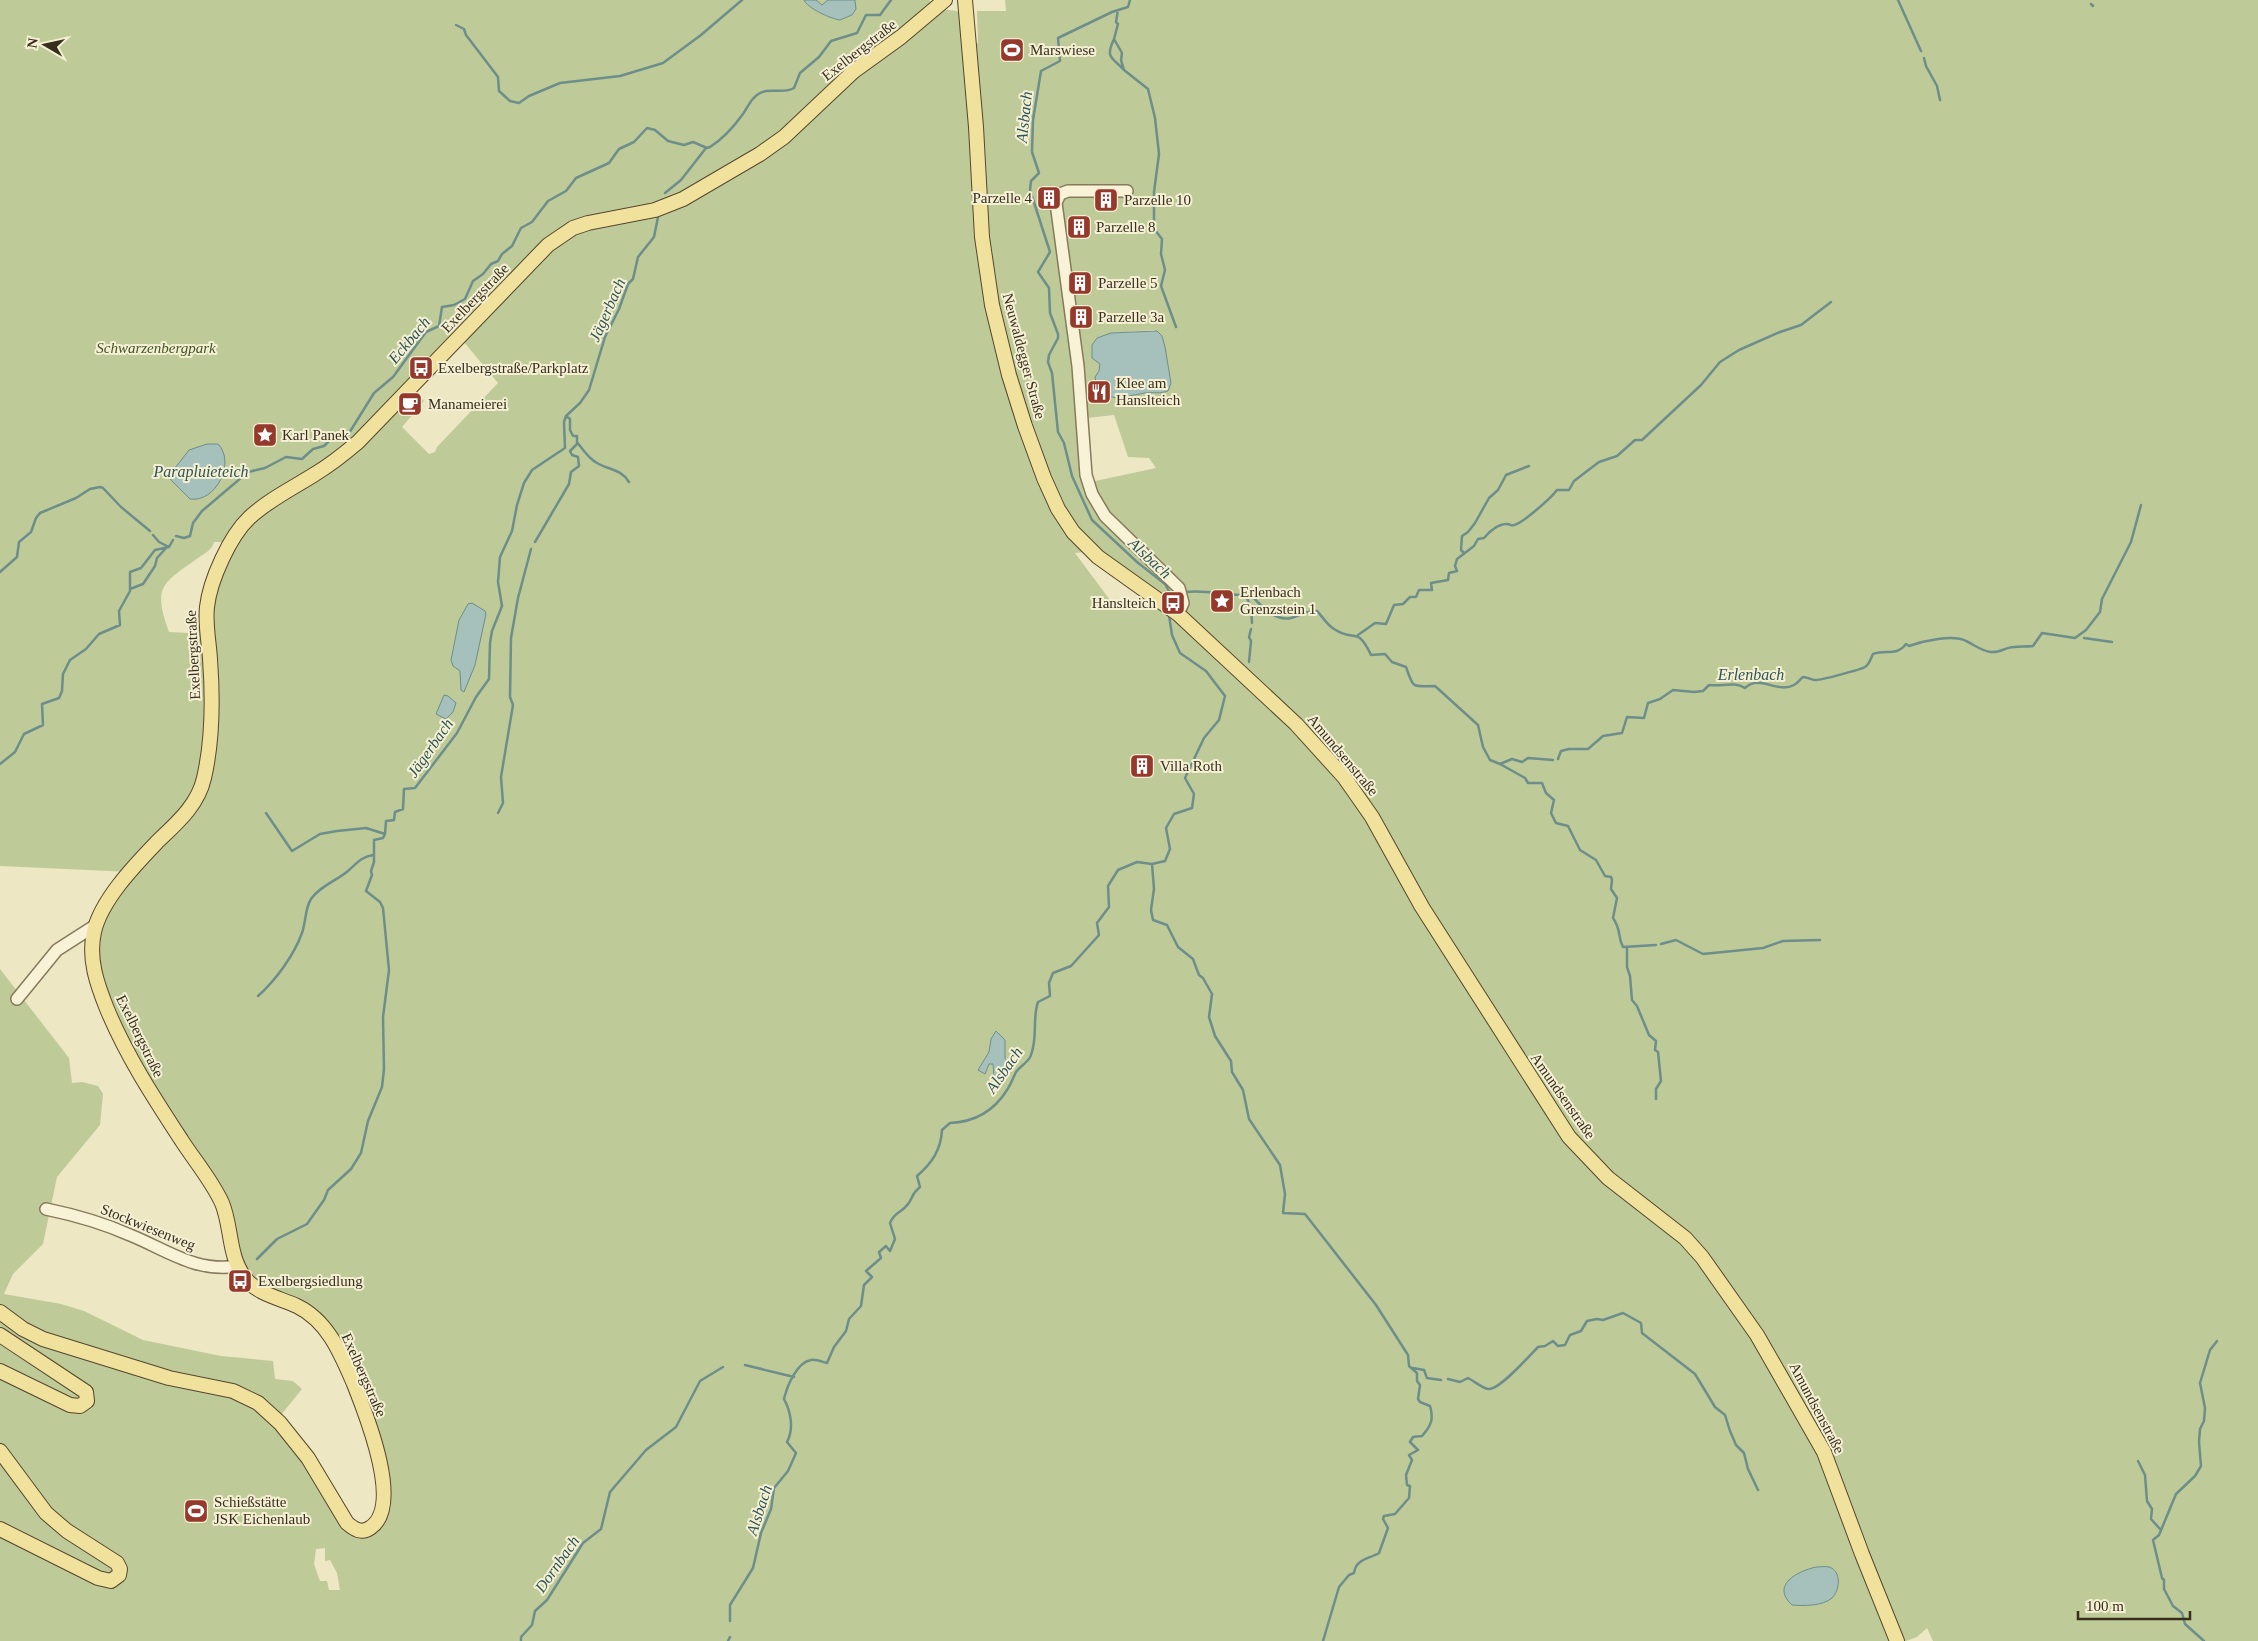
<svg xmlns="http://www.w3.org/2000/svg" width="2258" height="1641" viewBox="0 0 2258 1641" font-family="Georgia,serif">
<rect width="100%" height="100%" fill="#ede7c4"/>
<!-- green -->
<path fill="#becb98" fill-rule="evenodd" d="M 0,0 L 929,0 L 940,9 L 957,11 L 960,15 L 964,45 L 978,43 L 977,11 L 1006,11 L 1005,0 L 2258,0 L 2258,1641 L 1933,1641 L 1927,1628 L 1917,1637 L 1906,1641 L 0,1641 L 0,969 L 69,1058 L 72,1083 L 82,1082 L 98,1086 L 103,1094 L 100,1125 L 57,1177 L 43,1244 L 13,1274 L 4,1294 L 61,1304 L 84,1311 L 143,1340 L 221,1356 L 273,1361 L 275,1379 L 293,1381 L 302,1389 L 281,1415 L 314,1455 L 348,1515 L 355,1521 L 368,1523 L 375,1509 L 379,1489 L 372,1451 L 342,1368 L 320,1330 L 299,1313 L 247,1289 L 238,1281 L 228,1259 L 215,1202 L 96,998 L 89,978 L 86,957 L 88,934 L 131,872 L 0,866 ZM 1154,330 L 1162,336 L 1170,378 L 1164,393 C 1147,386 1113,408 1101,392 C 1098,388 1097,381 1095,377 C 1102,368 1107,345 1111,333 ZM 464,342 L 498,383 L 437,447 L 435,452 L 429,454 L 402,427 L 424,401 L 415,393 ZM 1114,415 L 1128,457 L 1149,458 L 1156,468 L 1086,483 L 1078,419 ZM 214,542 L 221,542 L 224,544 C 206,575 202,586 198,621 L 195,621 L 189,633 L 169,632 C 153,587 161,584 198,558 C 205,553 212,550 214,542 ZM 1085,552 L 1150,600 L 1110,600 L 1075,553 ZM 1005,1040 L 1005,1058 L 994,1077 L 993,1063 L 989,1063 L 978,1070 L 989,1052 ZM 325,1548 L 325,1561 L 330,1560 L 337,1573 L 340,1590 L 329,1590 L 327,1581 L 320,1581 L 314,1564 L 316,1549 Z"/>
<!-- water -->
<path fill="#a6c0bc" stroke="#6d8e8b" d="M 804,0 L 816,0 L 822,5 L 828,0 L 855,0 L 856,9 L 852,15 L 840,20 C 831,19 807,8 804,0 Z
M 1157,331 L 1162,336 L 1165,347 L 1171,383 L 1168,391 C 1161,394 1152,392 1145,393 C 1125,396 1099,407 1095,377 L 1099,371 L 1100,364 L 1092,358 L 1092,345 L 1097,338 L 1111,333 Z
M 207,444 L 218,444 C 236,462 216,503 190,499 L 168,477 L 189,450 Z
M 472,603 L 485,611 L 486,614 L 475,665 L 464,692 L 461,690 L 460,671 L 453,666 L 451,660 L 459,620 L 468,604 Z
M 444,695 L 448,696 L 456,703 L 453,712 L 446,719 L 436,714 Z
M 996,1031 L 1005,1040 L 1005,1058 L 1012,1069 L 999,1083 L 994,1077 L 993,1064 L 989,1064 L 985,1074 L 978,1070 L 989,1052 L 991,1039 Z
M 1816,1567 C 1820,1567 1826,1566 1829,1567 C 1842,1571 1840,1590 1832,1598 C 1823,1606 1804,1606 1792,1605 C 1770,1585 1798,1571 1816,1567 Z"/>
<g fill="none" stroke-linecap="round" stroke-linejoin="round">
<!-- stream -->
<path stroke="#6d8e8b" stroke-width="2.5" d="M 1130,0 L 1128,7 L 1112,12 L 1058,38 L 1060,61 L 1041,71 L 1033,120 L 1032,152 L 1039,173 L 1031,181 L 1030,190 L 1050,252 L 1038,272 L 1049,288 L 1050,313 L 1058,334 L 1058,338 L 1049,355 L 1048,362 L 1052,373 L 1058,432 L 1064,443 L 1072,476 L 1092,520 L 1137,562 L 1165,584 L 1170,593 L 1170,602
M 1898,0 L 1921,51
M 2091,4 L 2093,6
M 1118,10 L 1116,22 L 1118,24 L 1114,39 L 1122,53 L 1121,60 L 1124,70 L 1148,89 L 1155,118 L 1159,154 L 1154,192 L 1154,222 L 1155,230 L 1162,239 L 1161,254 L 1165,270 L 1161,286 L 1176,327
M 456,25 L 464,29 L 466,35 L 495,73 L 498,77 L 499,91 L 510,101 L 519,103 L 529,96 L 560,83 L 620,76 L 663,63 L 701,35 L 742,0
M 1114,39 C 1105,58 1112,57 1123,69
M 1924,58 L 1926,66 L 1937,86 L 1940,100
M 665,193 L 681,180 L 706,148
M 577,442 C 583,450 589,459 597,463 C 609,470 621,469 629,482
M 153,535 L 159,542 L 169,547
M 176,536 L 184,538 L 190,536 L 193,523 L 202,511 L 248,472 L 265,468 L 286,457 L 302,459 L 313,449 L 324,446 L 331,439 L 346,438 L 374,393 L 393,377 L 426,332 L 439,326 L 442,307 L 454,305 L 465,299 L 473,281 L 483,274 L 491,264 L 498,261 L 502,254 L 512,246 L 521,228 L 532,222 L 548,201 L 566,191 L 576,178 L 609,163 L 619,149 L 634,142 L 647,128 L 655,130 L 668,141 L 684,145 L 693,142 L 707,148 L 710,147 C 723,139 735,125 743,114 C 748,107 750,100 757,95 C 768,86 783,95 794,88 L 800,73 L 819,57 L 831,41 L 857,33 L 866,15 L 880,15 L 891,0
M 535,542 L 569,484 L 571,472 L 579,466 L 578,457 L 572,455 L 570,451 L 577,444 L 577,436 L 573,436 L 570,430 L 570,419 L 566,416
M 1464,553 L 1461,550 L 1462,536 L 1468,532 L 1475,523 L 1489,498 L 1498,490 L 1506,475 L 1529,466
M 0,572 L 17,557 L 19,542 L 31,532 L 36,518 L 40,513 L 76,498 L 90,489 L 100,487 L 103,488 L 121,507 L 150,531
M 130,589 L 143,584 L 155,566 L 157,558 L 166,548
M 1184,592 C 1207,589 1228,596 1251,595 C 1260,605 1275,622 1291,618 C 1301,616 1306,610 1317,611 C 1323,617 1327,625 1334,629 C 1355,643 1357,625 1371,655 L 1385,654 L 1392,662 L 1406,667 C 1414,690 1412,686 1435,686 L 1478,725 L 1483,747 L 1490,760 L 1500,764 L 1512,759 L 1522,762 L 1528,758 L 1553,760
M 1246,596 L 1251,607 L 1252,623
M 1358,635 L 1375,623 L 1386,624 L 1394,605 L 1403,604 L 1410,597 L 1416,597 L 1419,590 L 1432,590 L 1431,583 L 1448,580 L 1449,573 L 1457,571 L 1455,566 L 1457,559 L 1474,546 L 1478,539 L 1484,538 C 1489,532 1498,524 1506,524 C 1513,524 1508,526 1514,525 C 1523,523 1551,498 1557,490 L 1569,490 L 1574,481 L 1599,462 L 1617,456 L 1635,440 L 1642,440 L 1701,385 L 1720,362 L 1739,350 L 1780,332 L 1801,325 L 1831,302
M 2084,638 L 2112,642
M 1249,662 L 1251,641 L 1249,637 L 1251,629
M 1558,759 L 1561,751 L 1569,749 L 1588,749 L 1603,736 L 1622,733 L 1627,717 L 1644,718 L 1648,703 L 1660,699 L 1673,690 L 1694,692 L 1703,691 L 1709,685 C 1722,687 1734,681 1745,688 C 1760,674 1777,694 1794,685 C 1798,683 1800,679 1803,677 C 1808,677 1811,680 1815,680 C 1819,681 1862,669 1865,667 C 1869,665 1871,658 1873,654 C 1886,649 1896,657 1906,644 L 1909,646 C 1923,641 1953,634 1966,641 C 1975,645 1981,651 1991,652 C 2000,653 2006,647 2014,647 C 2020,646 2026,647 2033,646 L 2042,633 L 2075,638 L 2086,630 L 2100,612 L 2102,599 L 2131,542 L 2141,505
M 0,764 L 15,752 L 24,734 L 43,725 L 42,704 L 59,698 L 62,691 L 63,674 L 70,660 L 86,649 L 99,634 L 120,625 L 119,611 L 130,591 L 130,572 L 141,568 L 155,550 L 169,547 L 173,540
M 1500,764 L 1525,778 L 1528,783 L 1542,783 L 1546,793 L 1554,800 L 1551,813 L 1556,823 L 1568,826 L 1580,850 L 1596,860 L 1605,876 L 1611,877 L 1612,880 L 1611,889 L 1617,898 L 1613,918 C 1622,931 1617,936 1623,947 L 1656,945
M 266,813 L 292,851 L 320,834 L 337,831 L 366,828 L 385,834
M 498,813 L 503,803 L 501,777 L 513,705 L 510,697 L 511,638 L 518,598 L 531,549
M 385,834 L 386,821 L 394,820 L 395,812 L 403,809 L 404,789 L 415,788 L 457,733 L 476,697 L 489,679 L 490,643 L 492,631 L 502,606 L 498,582 L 500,557 L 512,531 L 517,505 L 524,483 L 532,470 L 565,448 L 564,422 L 566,416 L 580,403 L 589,390 L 605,337 L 619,309 L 628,284 L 633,279 L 638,257 L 654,237 L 658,217
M 1152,864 L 1154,889 L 1151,910 L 1153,920 L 1167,925 L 1178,947 L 1193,959 L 1199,975 L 1203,978 L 1212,994 L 1209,1017 L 1215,1036 L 1231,1061 L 1232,1072 L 1243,1090 L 1249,1119 L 1280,1165 L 1285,1194 L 1283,1213 L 1305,1214 L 1376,1305 L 1408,1355 L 1409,1366 L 1417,1373 L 1417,1381 L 1420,1385 L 1418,1399 L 1420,1402 L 1430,1406 C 1434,1419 1431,1426 1422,1436 L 1413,1437 L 1410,1442 L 1418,1450 L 1409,1455 L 1412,1460 L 1406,1475 L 1407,1485 L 1410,1486 L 1409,1498 L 1395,1514 L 1384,1516 L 1383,1519 L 1388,1528 L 1379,1553 C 1370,1559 1356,1558 1354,1573 L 1349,1575 L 1339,1587 L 1323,1641
M 1661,944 L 1676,940 L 1703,954 L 1763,948 L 1783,941 L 1820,940
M 1627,949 L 1627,967 L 1630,976 L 1632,1000 L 1637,1006 L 1649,1035 L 1656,1041 L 1655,1050 L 1658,1052 L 1661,1081 L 1656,1089 L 1656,1099
M 258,996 C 276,980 294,955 302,933 C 306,922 305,908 311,899 C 320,886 336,881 348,871 C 357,863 361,857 373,855
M 257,1259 L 277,1239 L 307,1224 L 324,1200 L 328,1190 L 351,1169 L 361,1153 L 368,1121 L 382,1087 L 384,1069 L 383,1017 L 389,970 L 383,908 L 380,902 L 366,891 L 372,875 L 371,871 L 374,862 L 374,840 L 383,838 L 385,834
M 745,1365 L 794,1377
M 1413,1368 L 1424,1370 L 1427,1378 L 1441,1380
M 1448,1379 L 1460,1382 L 1468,1378 C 1474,1381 1482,1388 1488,1389 C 1499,1391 1530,1355 1538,1347 L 1545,1346 L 1553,1341 L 1558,1346 L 1565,1345 L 1570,1335 L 1581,1331 L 1587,1321 L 1597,1319 L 1603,1320 L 1623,1313 L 1641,1323 L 1642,1333 L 1695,1374 L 1715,1407 L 1725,1415 L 1730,1431 L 1736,1445 L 1744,1453 L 1748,1469 L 1758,1490
M 2138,1461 L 2145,1475 L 2147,1501 L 2152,1509 L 2151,1519 L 2160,1529
M 730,1621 L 730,1605 L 753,1568 L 761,1533 L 771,1509 L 774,1488 L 788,1471 L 796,1453 L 787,1442 C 794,1429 791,1412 784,1399 C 787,1386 797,1362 811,1360 C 815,1359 823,1362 827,1363 L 834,1347 L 846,1331 L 849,1319 L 861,1306 L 864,1285 L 872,1277 L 866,1271 L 881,1258 L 879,1252 L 886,1246 L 890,1251 L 895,1239 L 890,1223 C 895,1211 902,1213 908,1204 C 913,1198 911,1194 920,1187 L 917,1176 C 932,1163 941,1150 942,1130 L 950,1123 C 974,1122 994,1111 1007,1090 C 1011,1084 1013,1078 1016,1072 C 1020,1066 1029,1062 1031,1055 C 1038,1037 1032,1019 1038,1002 L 1050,996 L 1049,983 L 1053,973 L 1071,966 L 1099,935 L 1097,923 L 1109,907 L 1108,886 L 1118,870 L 1137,862 L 1152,864 L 1165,861 L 1170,849 L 1166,828 L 1174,814 L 1192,808 L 1194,794 L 1185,778 L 1204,738 L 1219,720 L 1225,696 L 1206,671 L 1180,653 L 1172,635 L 1169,615
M 521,1641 L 521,1637 L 532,1625 L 535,1611 L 547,1600 L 583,1543 L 601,1529 L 610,1492 L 646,1450 L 676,1427 L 700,1381 L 723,1367
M 728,1641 L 730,1637
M 2204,1641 L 2185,1624 L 2182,1613 L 2173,1606 L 2164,1589 L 2164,1580 L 2162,1578 L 2153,1540 L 2159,1535 L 2176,1494 L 2195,1476 L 2201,1466 L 2199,1442 L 2200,1429 L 2204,1421 L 2205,1408 L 2200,1383 L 2210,1350 L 2217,1341"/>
<defs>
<path id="minor" d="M 1127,191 L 1068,191 L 1060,194 L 1056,203 L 1078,366 L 1086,475 L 1092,494 L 1105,516 L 1179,588 L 1183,603 L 1178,614
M 17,999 L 57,950 L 96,925
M 46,1209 C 75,1215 103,1223 130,1235 C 167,1250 196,1273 238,1266"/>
<path id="major" d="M 965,0 L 976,127 L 982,237 L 992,305 L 1009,375 L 1025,426 L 1044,478 L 1058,509 L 1073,532 L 1098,557 L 1178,614 L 1296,724 L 1344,777 L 1372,817 L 1422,907 L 1569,1137 L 1608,1178 L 1685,1238 L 1702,1257 L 1757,1335 L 1824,1452 L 1862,1554 L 1897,1641
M 0,1312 L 23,1329 L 43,1339 L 169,1378 L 233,1391 L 258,1403 L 280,1423 L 308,1458 L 347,1523 C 354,1529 361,1534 370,1528 C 404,1506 365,1412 354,1384 C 341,1354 328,1321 297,1306 C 280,1298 257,1294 245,1278 C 228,1256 232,1227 222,1203 C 212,1181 195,1161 182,1141 C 154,1098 127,1057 107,1009 C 97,984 88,959 94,932 C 101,900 135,865 158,841 C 177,823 198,805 204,778 C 213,739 213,699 210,659 C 209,642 205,624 207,607 C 210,580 230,536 249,518 C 268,500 293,488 315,474 C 330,465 344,454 358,442 L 548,245 L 573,228 L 588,223 L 655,210 L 683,199 L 760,154 L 784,137 L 854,71 L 901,37 L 945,0
M 0,1335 L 86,1392 L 87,1401 L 80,1406 L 70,1405 L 0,1371
M 0,1451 L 46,1513 L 67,1531 L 117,1563 L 120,1569 L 119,1575 L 111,1581 L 98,1578 L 0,1529"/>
</defs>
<!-- minor casing -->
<use href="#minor" stroke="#87795b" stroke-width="14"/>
<!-- major casing -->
<use href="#major" stroke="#55462f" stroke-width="16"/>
<!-- minor -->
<use href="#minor" stroke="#f8f3d7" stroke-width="11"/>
<!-- major -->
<use href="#major" stroke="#f0e19c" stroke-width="14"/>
</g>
<!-- icons -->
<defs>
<symbol id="stadium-square" viewBox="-11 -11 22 22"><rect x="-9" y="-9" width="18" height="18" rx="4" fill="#95392c" stroke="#f5f0d3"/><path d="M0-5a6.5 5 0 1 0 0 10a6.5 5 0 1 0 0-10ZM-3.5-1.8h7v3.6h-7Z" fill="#fff"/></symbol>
<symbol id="building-square" viewBox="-11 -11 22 22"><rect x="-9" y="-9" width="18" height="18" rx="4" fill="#95392c" stroke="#f5f0d3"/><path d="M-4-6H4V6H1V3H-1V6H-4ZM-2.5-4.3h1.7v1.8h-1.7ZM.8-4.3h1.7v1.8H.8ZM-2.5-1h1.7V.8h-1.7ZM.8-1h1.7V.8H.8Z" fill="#fff"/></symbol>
<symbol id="bus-square" viewBox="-11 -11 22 22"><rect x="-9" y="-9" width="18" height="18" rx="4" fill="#95392c" stroke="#f5f0d3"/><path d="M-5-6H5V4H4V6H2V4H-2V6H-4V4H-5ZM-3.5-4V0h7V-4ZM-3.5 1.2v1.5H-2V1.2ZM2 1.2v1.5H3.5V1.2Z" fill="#fff"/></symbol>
<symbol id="restaurant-square" viewBox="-11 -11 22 22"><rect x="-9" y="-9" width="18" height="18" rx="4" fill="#95392c" stroke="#f5f0d3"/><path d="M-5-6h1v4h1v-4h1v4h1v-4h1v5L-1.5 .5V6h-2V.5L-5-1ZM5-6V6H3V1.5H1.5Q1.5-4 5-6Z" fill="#fff"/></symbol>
<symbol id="cafe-square" viewBox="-11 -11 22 22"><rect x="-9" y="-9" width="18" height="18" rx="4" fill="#95392c" stroke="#f5f0d3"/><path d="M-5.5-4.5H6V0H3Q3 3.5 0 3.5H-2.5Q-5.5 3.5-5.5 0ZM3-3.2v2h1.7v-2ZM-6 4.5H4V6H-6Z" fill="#fff"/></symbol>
<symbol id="sight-square" viewBox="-11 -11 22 22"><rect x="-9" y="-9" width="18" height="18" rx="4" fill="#95392c" stroke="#f5f0d3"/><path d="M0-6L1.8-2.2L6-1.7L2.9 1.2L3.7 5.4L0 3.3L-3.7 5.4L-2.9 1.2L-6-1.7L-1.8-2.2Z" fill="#fff"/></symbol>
</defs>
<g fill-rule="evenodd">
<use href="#stadium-square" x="998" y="36" width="28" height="28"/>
<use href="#building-square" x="1035" y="184" width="28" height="28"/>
<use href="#building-square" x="1092" y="186" width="28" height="28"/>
<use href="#building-square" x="1065" y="213" width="28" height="28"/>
<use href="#building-square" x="1066" y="269" width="28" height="28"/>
<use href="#building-square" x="1067" y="303" width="28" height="28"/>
<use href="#bus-square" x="407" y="354" width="28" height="28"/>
<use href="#restaurant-square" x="1085" y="378" width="28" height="28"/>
<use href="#cafe-square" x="396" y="390" width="28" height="28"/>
<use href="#sight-square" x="251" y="421" width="28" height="28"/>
<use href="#sight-square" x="1208" y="587" width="28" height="28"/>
<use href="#bus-square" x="1159" y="589" width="28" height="28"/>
<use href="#building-square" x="1128" y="752" width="28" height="28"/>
<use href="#bus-square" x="226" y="1267" width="28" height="28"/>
<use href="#stadium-square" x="182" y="1497" width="28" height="28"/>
</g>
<g text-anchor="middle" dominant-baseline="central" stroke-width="4" stroke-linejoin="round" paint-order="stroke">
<!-- street labels -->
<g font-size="15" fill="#382e1e" stroke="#f5f0d3">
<text transform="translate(859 50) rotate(-38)">Exelbergstraße</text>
<text transform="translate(475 298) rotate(-46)">Exelbergstraße</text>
<text transform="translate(1024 356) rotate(75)">Neuwaldegger Straße</text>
<text transform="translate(193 655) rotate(-93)">Exelbergstraße</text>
<text transform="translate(1343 755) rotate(50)">Amundsenstraße</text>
<text transform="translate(140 1036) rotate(64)">Exelbergstraße</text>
<text transform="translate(1563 1096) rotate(55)">Amundsenstraße</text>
<text transform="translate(148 1227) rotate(22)">Stockwiesenweg</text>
<text transform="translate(364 1375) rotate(66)">Exelbergstraße</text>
<text transform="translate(1817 1408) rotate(62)">Amundsenstraße</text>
</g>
<!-- poi labels -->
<g font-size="15" fill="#382e1e" stroke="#f5f0d3" text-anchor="start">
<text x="1030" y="50">Marswiese</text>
<text x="1032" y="198" text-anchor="end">Parzelle 4</text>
<text x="1124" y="200">Parzelle 10</text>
<text x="1096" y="227">Parzelle 8</text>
<text x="1098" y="283">Parzelle 5</text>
<text x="1098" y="317">Parzelle 3a</text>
<text x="438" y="368">Exelbergstraße/Parkplatz</text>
<text x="1116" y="383">Klee am<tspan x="1116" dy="17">Hanslteich</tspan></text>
<text x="428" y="404">Manameierei</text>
<text x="282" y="435">Karl Panek</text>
<text x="1240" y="592">Erlenbach<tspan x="1240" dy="17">Grenzstein 1</tspan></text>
<text x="1156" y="603" text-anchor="end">Hanslteich</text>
<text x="1160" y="766">Villa Roth</text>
<text x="258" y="1281">Exelbergsiedlung</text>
<text x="214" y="1502">Schießstätte<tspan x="214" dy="17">JSK Eichenlaub</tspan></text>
</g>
<!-- park labels -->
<g font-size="15" font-style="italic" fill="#425425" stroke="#f5f0d3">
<text x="156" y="348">Schwarzenbergpark</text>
</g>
<!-- water labels -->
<g font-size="16" font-style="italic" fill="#2e5457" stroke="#f5f0d3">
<text transform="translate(1024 117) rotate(-84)">Alsbach</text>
<text transform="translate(607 310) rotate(-66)">Jägerbach</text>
<text transform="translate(409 340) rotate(-50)">Eckbach</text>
<text x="201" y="471">Parapluieteich</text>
<text transform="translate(1150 558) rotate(43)">Alsbach</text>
<text x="1751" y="674">Erlenbach</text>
<text transform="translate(430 748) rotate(-55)">Jägerbach</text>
<text transform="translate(1004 1070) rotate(-55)">Alsbach</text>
<text transform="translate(759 1510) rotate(-72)">Alsbach</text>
<text transform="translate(557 1564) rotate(-55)">Dornbach</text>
</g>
</g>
<!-- north arrow -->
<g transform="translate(45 45) rotate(279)" stroke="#f5f0d3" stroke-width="4" paint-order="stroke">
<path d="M0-4L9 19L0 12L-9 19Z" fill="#382e1e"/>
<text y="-8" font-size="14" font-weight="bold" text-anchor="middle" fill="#382e1e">N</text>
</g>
<!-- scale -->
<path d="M2078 1611v8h112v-8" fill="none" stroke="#382e1e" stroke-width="2.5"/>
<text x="2086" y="1611" font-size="15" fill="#382e1e" stroke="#f5f0d3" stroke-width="4" paint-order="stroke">100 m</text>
</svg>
